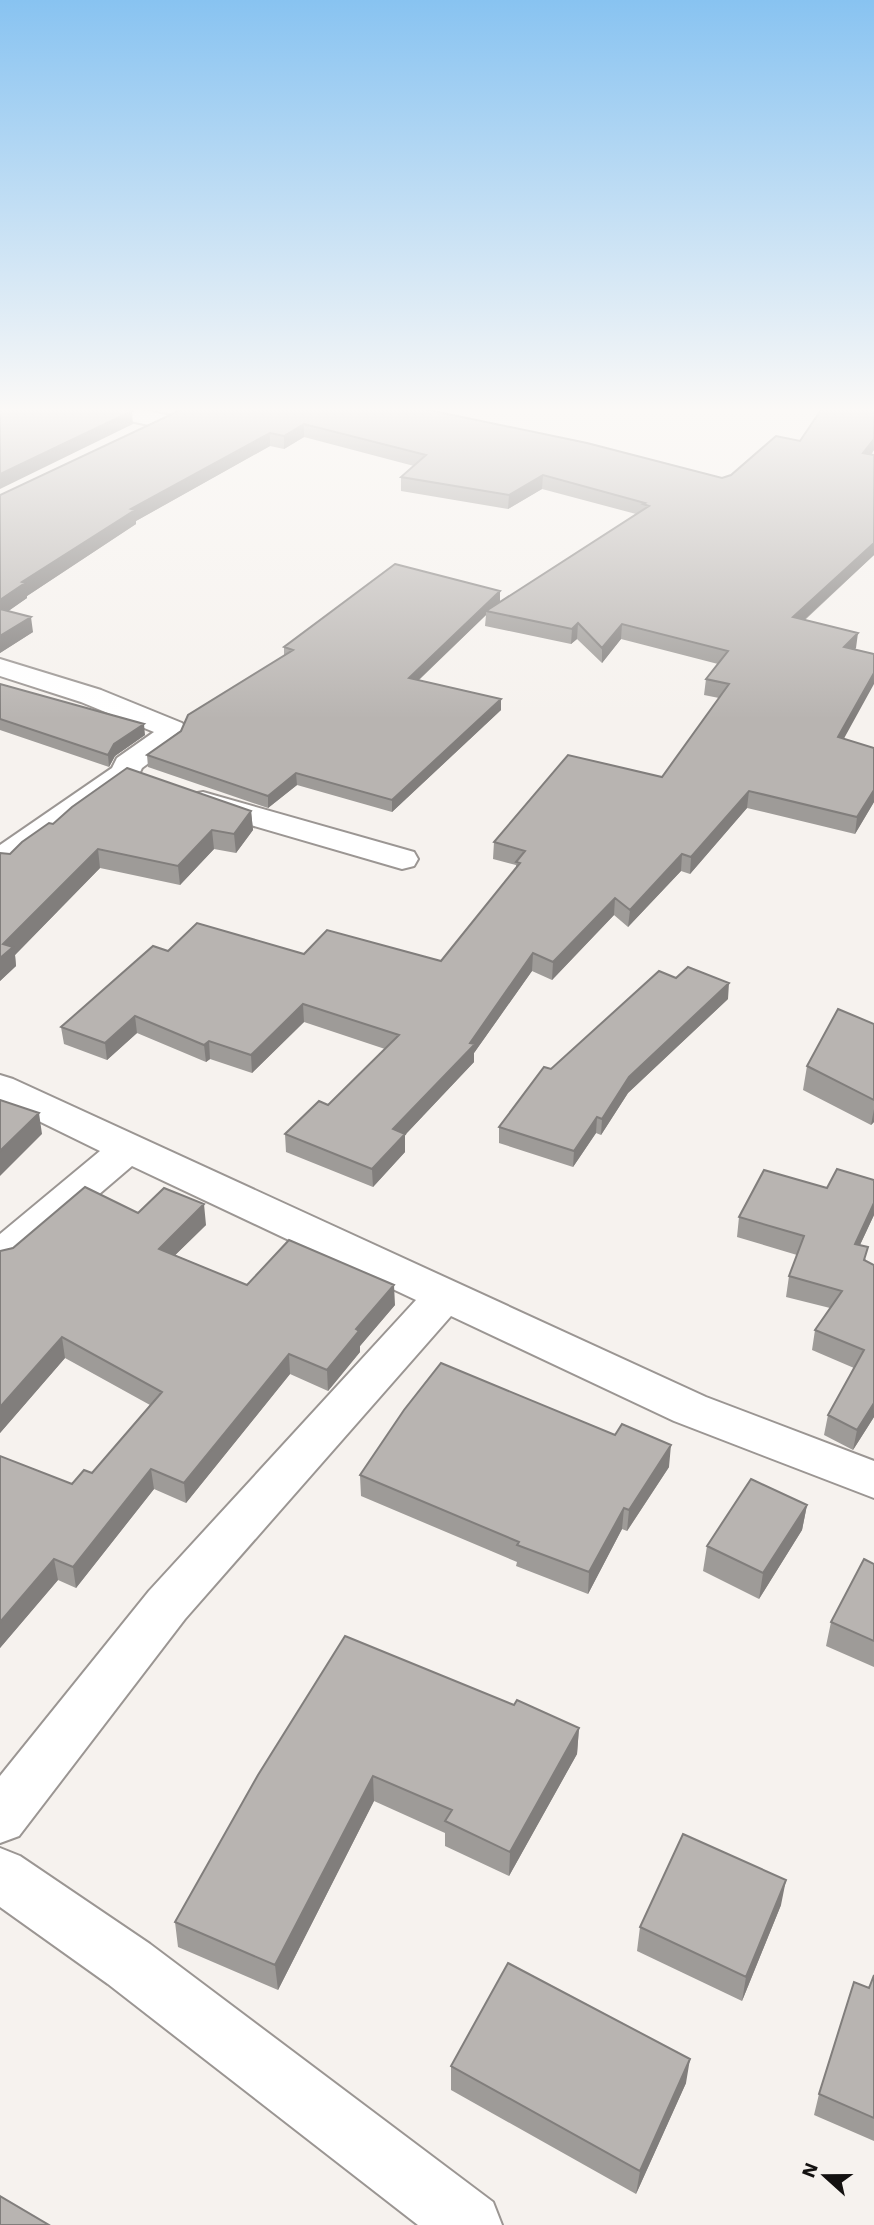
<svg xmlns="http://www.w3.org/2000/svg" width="874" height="2225" viewBox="0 0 874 2225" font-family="'Work Sans',sans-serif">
<rect width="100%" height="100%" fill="#f6f2ee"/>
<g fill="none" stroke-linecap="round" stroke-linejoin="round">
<defs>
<path id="minor" d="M 85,407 L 129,407 L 171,416 L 174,421 L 171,426 L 163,428 L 88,412 Z
M 0,659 L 101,690 L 182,723 L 187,729 L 180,740 L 142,768 L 137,778 L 12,867 L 0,870 L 0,845 L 112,768 L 117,758 L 154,732 L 81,702 L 0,676 Z
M 203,792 L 414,852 L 418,859 L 414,866 L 402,869 L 192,808 L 187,801 L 192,794 Z
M 0,1075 L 13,1079 L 706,1397 L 874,1461 L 874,1498 L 674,1421 L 451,1316 L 185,1619 L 19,1836 L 0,1843 L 0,1776 L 149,1591 L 416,1300 L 132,1166 L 15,1266 L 0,1270 L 0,1234 L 100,1151 L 0,1102 Z
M 0,1848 L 20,1856 L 150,1944 L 493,2202 L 502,2225 L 418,2225 L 108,1984 L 0,1907 Z"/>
</defs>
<!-- minor casing -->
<use href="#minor" stroke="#9b9693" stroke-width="4"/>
<!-- minor -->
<use href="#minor" fill="#fff" fill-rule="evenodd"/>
</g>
<!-- wall -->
<path fill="#9e9b98" d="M 142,407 L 168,407 L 160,411 Z
M 187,407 L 722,478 L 731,475 L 800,441 L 874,407 L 874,450 L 871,455 L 874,455 L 874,555 L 805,620 L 856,648 L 855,649 L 844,739 L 874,748 L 874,802 L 855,834 L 747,808 L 690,874 L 681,871 L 628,927 L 614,915 L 552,980 L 532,971 L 474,1053 L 474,1062 L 405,1135 L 405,1152 L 373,1187 L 286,1152 L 285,1134 L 328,1105 L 385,1049 L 304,1022 L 252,1073 L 210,1059 L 206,1062 L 137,1033 L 107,1060 L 64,1044 L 61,1027 L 168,951 L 304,954 L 441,961 L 516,869 L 516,865 L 493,859 L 494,842 L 662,777 L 719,698 L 704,695 L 706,679 L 718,664 L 621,639 L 602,663 L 577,639 L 571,644 L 485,626 L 486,615 L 419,680 L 501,699 L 501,710 L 392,812 L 297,785 L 268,808 L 148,767 L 147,755 L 284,655 L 284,647 L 500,602 L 497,604 L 636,514 L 542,489 L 508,509 L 401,491 L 401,477 L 414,466 L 304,437 L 284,449 L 270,446 L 136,521 L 136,524 L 27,596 L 27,598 L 8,611 L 33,632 L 0,653 L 0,495 Z
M 0,684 L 145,735 L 115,756 L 109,767 L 0,730 Z
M 251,811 L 253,830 L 236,853 L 214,849 L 180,885 L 100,868 L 15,955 L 16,966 L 0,981 L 10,854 L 53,824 Z
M 728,999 L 628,1093 L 601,1135 L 596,1133 L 573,1167 L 499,1143 L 499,1127 L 551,1069 Z
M 874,1024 L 874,1122 L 871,1125 L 803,1090 L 807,1066 Z
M 874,1180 L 874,1215 L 860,1245 L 866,1261 L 874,1265 L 874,1417 L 853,1450 L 824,1435 L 828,1415 L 854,1368 L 812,1350 L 815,1330 L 830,1308 L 786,1297 L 789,1276 L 797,1255 L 737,1237 L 739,1217 L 827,1188 Z
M 138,1213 L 206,1225 L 175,1255 L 247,1285 L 395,1305 L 360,1346 L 360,1352 L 328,1391 L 290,1374 L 186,1503 L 154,1489 L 76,1588 L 58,1580 L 0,1648 L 0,1456 L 72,1484 L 92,1473 L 150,1405 L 65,1358 L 0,1433 L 0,1251 Z
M 669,1467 L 627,1531 L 622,1529 L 588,1594 L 516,1566 L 517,1562 L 361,1496 L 360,1475 Z
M 807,1505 L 802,1530 L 759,1599 L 703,1571 L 707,1546 Z
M 874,1564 L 874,1667 L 826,1646 L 831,1622 Z
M 514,1705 L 579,1728 L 577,1754 L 509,1876 L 445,1846 L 445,1833 L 374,1801 L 278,1990 L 178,1947 L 175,1922 L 258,1775 Z
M 781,1905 L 742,2001 L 637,1951 L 640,1927 Z
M 874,1975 L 874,2141 L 814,2115 L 819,2094 L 869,1988 Z
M 451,2066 L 686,2083 L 636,2194 L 451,2090 Z"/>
<!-- shaded-wall -->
<path fill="#817e7c" d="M 159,407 L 168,407 L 160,411 Z
M 132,411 L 133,424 L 0,489 L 0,474 Z
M 304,424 L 304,437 L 284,449 L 284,436 Z
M 270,433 L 270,446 L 136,521 L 136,524 L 27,596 L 27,598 L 0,617 L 0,600 L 22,582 L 131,509 Z
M 874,439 L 874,450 L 862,467 L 863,453 Z
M 543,475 L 542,489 L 508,509 L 509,495 Z
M 874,543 L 874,555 L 791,632 L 793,617 Z
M 500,591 L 500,602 L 489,612 L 486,611 L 486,615 L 409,689 L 409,678 Z
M 31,617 L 33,632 L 0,653 L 0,636 Z
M 578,623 L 577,639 L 571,644 L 572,629 Z
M 622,624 L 621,639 L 602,663 L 602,648 Z
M 858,633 L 856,648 L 842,662 L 844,647 Z
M 874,673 L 874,684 L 836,753 L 838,737 Z
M 501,699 L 501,710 L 392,812 L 392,800 Z
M 144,724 L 145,735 L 115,756 L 109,767 L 108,755 L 114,744 Z
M 296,773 L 297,785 L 268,808 L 268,796 Z
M 874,790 L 874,802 L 855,834 L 857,817 Z
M 749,791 L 747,808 L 690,874 L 691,857 Z
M 251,811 L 253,830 L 236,853 L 234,834 Z
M 212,830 L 214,849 L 180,885 L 178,866 Z
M 98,849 L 100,868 L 15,955 L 16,966 L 0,981 L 0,958 L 3,944 Z
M 682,854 L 681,871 L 628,927 L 630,910 Z
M 615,898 L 614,915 L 552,980 L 553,962 Z
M 533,953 L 532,971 L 474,1053 L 474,1062 L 405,1135 L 405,1152 L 373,1187 L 372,1169 L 393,1129 L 470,1043 Z
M 729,983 L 728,999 L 628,1093 L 601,1135 L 602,1119 L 629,1077 Z
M 303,1004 L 304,1022 L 252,1073 L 251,1055 Z
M 135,1016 L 137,1033 L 107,1060 L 105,1043 Z
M 209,1041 L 210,1059 L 206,1062 L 204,1045 Z
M 874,1109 L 874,1122 L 871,1125 Z
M 39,1113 L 42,1134 L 0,1176 L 0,1151 Z
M 597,1117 L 596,1133 L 573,1167 L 574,1151 Z
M 874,1203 L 874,1215 L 851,1264 L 855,1244 Z
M 204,1204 L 206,1225 L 161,1269 L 159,1249 Z
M 394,1285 L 395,1305 L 360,1346 L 360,1352 L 328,1391 L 327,1370 L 356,1329 Z
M 62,1337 L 65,1358 L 0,1433 L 0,1407 Z
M 289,1354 L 290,1374 L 186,1503 L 184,1483 Z
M 874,1403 L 874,1417 L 853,1450 L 857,1430 Z
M 671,1445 L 669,1467 L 627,1531 L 629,1510 Z
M 151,1469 L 154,1489 L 76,1588 L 73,1567 Z
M 807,1505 L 802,1530 L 759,1599 L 763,1573 Z
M 624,1508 L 622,1529 L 588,1594 L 589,1572 Z
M 54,1559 L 58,1580 L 0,1648 L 0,1622 Z
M 579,1728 L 577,1754 L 509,1876 L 510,1852 Z
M 373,1776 L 374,1801 L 278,1990 L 275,1965 Z
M 786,1880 L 781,1905 L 742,2001 L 746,1977 Z
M 690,2059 L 686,2083 L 636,2194 L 640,2171 Z"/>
<!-- building -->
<path fill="#b8b4b1" stroke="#817e7c" stroke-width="2" d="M 0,407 L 114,407 L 132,411 L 0,474 Z
M 187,407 L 414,407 L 587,443 L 722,478 L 731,475 L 776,436 L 800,441 L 823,407 L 874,407 L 874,439 L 863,453 L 874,455 L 874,543 L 793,617 L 858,633 L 844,647 L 874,654 L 874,673 L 838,737 L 874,748 L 874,790 L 857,817 L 749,791 L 691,857 L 682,854 L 630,910 L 615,898 L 553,962 L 533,953 L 470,1043 L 475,1044 L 393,1129 L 405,1134 L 372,1169 L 285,1134 L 319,1101 L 328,1105 L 399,1035 L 303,1004 L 251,1055 L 209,1041 L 204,1045 L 135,1016 L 105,1043 L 61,1027 L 153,946 L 168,951 L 197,923 L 304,954 L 327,930 L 441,961 L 520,863 L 516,862 L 525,851 L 494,842 L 568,755 L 662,777 L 729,684 L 706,679 L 728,651 L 622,624 L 602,648 L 578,623 L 572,629 L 486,611 L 649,506 L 643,504 L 645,503 L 543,475 L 509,495 L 401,477 L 426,455 L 304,424 L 284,436 L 270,433 L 131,509 L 135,510 L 22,582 L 25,583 L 0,600 L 0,495 Z
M 395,564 L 500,591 L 409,678 L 501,699 L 392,800 L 296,773 L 268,796 L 147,755 L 181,731 L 188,715 L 293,650 L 284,647 Z
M 0,609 L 31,617 L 0,636 Z
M 0,684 L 144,724 L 114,744 L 108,755 L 0,719 Z
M 127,768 L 251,811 L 234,834 L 212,830 L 178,866 L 98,849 L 3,944 L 13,947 L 0,958 L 0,853 L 10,854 L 22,842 L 49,823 L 53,824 L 72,807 Z
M 688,967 L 729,983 L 629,1077 L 602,1119 L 597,1117 L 574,1151 L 499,1127 L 544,1067 L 551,1069 L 659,971 L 676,978 Z
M 838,1009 L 874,1024 L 874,1100 L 807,1066 Z
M 0,1100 L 39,1113 L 0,1151 Z
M 837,1169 L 874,1180 L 874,1203 L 855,1244 L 868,1247 L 864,1260 L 874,1265 L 874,1403 L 857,1430 L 828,1415 L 864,1350 L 815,1330 L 842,1291 L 789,1276 L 804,1236 L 739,1217 L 764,1170 L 827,1188 Z
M 85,1187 L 138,1213 L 164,1188 L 204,1204 L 159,1249 L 247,1285 L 289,1240 L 394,1285 L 356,1329 L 359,1331 L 327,1370 L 289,1354 L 184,1483 L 151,1469 L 73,1567 L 54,1559 L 0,1622 L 0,1456 L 72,1484 L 84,1470 L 92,1473 L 162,1392 L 62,1337 L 0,1407 L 0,1251 L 13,1248 Z
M 441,1363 L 615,1435 L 622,1424 L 671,1445 L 629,1510 L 624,1508 L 589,1572 L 517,1545 L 519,1542 L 360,1475 L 404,1410 Z
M 751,1479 L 807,1505 L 763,1573 L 707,1546 Z
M 864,1559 L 874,1564 L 874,1641 L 831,1622 Z
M 345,1636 L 514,1705 L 517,1700 L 579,1728 L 510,1852 L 445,1821 L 452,1810 L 373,1776 L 275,1965 L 175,1922 L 258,1775 Z
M 683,1834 L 786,1880 L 746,1977 L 640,1927 Z
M 508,1963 L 690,2059 L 640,2171 L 451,2066 Z
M 874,1975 L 874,2118 L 819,2094 L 854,1982 L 869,1988 Z
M 0,2196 L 49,2225 L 0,2225 Z"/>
<!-- sky -->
<linearGradient id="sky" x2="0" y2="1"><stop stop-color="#88c3f1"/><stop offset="0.57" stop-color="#fbf9f7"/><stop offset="1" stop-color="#fbf9f7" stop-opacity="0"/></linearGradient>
<rect width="874" height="719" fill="url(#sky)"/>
<!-- north arrow -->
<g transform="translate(825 2176) rotate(291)" stroke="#f6f2ee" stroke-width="5" paint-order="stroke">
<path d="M0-5L12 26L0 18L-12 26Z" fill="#131110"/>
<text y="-10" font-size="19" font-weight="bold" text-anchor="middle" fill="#131110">N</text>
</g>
</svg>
